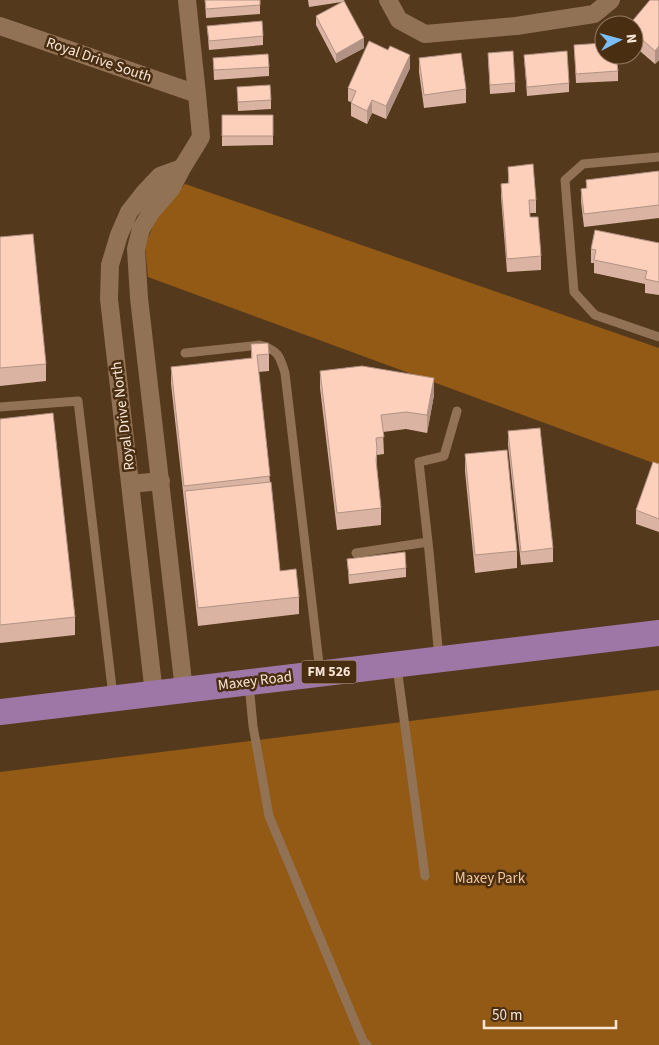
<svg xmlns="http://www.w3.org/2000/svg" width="659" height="1045" viewBox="0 0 659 1045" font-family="'Source Sans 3',sans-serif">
<rect width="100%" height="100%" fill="#55391d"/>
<!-- green -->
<path fill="#935a15" d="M 185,184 L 659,348 L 659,465 L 148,277 L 145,246 L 156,218 Z
M 659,690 L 659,1045 L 0,1045 L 0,772 Z"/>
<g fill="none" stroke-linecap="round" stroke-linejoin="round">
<!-- service -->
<path stroke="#917254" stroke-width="9" d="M 659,157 L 583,164 L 565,180 L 574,292 L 595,315 L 659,337
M 185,353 L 260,345 C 278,350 280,356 285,373 L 320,672
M 0,407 L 78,401 L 113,696
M 356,553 L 428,542
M 439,658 L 429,551 L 419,462 L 444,456 L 457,411
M 397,667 L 425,876
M 249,684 L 253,726 L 269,816 L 363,1041 L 367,1045"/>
<!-- minor -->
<path stroke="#917254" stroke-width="18" d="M 388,0 L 399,20 L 425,34 L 516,26 L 594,14 L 611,0
M 0,26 L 197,94
M 130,484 L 161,481
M 184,690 L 139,298 L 136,249 L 141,229 L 151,212 L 171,189 L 182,168 L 201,137 L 197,94 L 187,0
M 154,694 L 109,299 L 110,265 L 119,235 L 129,212 L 144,193 L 160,176 L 182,168"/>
<!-- primary -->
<path stroke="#9f77a6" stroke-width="26" d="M 0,712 L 659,633"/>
</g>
<!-- wall -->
<path fill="#dab3a2" d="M 205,0 L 260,0 L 260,14 L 206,18 Z
M 308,0 L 344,0 L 364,48 L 336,63 L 316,25 L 316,16 L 342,2 L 309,7 Z
M 659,0 L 659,60 L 655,64 L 634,46 L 634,25 Z
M 207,26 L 263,36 L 263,45 L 209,50 Z
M 574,45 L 618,71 L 618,81 L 576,83 Z
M 488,53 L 515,83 L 515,92 L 490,94 Z
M 524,55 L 569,83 L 569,92 L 527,96 Z
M 213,58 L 269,67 L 269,76 L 214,80 Z
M 419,58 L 466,89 L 466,103 L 424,108 L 419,72 Z
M 410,68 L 386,119 L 372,113 L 367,124 L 351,116 L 351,102 L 348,101 L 348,88 Z
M 237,87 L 271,100 L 271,109 L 238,111 Z
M 222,115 L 273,115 L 273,145 L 222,146 Z
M 508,167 L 536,200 L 536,213 L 530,213 L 530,217 L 541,256 L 541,270 L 507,272 L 501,197 L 501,184 L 508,183 Z
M 659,171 L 659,218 L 584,227 L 581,202 L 581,189 L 586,188 L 586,180 Z
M 0,237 L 46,364 L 46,381 L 0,386 Z
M 659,243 L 659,295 L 645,293 L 645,284 L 594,273 L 594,263 L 591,263 L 591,249 Z
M 251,344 L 269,354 L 269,371 L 258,372 L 270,482 L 280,571 L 299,597 L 299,614 L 198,626 L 171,384 L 171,367 L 251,359 Z
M 320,371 L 434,395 L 427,433 L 406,429 L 383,432 L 384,454 L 377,455 L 377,470 L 381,508 L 381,525 L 337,530 L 320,388 Z
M 0,419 L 75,617 L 75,635 L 0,643 Z
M 508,431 L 553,548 L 553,562 L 521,565 L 508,445 Z
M 465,454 L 517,551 L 517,568 L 475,573 L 465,471 Z
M 659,464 L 659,532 L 636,524 L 636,510 Z
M 347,559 L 406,568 L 406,577 L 349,584 Z"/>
<!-- shaded-wall -->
<path fill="#b19284" d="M 364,38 L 364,48 L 336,63 L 336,54 Z
M 659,46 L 659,60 L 655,64 L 655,51 Z
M 410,55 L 410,68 L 386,119 L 386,106 Z
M 372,100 L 372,113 L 367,124 L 367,111 Z
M 434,378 L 434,395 L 427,433 L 427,415 Z
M 377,450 L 377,468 L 376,477 L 376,460 Z"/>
<!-- building -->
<path fill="#fdd0bc" stroke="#b19284" d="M 205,0 L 260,0 L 260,5 L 206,9 Z
M 650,0 L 659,0 L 659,46 L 655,51 L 634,32 L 634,25 L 629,25 Z
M 344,1 L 364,38 L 336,54 L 316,16 Z
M 262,21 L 263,36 L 209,41 L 207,26 Z
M 369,41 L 388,50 L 390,46 L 410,55 L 386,106 L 372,100 L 367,111 L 351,103 L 356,91 L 348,88 Z
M 604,43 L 604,55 L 616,55 L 618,71 L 576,74 L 574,45 Z
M 513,51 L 515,83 L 490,85 L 488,53 Z
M 567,51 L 569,83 L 527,87 L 524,55 Z
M 461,53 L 466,89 L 424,95 L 419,58 Z
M 268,54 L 269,67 L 214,70 L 213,58 Z
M 270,85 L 271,100 L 238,102 L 237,87 Z
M 222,115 L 273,115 L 273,136 L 222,136 Z
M 533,164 L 536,200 L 529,200 L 530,217 L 538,217 L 541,256 L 507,259 L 501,184 L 509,183 L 508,167 Z
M 659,171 L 659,205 L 584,214 L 581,189 L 587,188 L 586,180 Z
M 595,230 L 659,243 L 659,282 L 645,279 L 647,271 L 594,260 L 596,250 L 591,249 Z
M 33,234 L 46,364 L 0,368 L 0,237 Z
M 268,343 L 269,354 L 257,355 L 270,476 L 184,486 L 171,367 L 252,358 L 251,344 Z
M 362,366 L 434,378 L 427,415 L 406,412 L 381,415 L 384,437 L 376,438 L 377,450 L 376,460 L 381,508 L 337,513 L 320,371 Z
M 53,413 L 75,617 L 0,625 L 0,419 Z
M 540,428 L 553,548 L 521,552 L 508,431 Z
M 507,450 L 517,551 L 475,555 L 465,454 Z
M 653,462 L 659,464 L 659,519 L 636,510 Z
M 271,482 L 280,571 L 296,569 L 299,597 L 198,608 L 185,491 Z
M 405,552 L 406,568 L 349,575 L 347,559 Z"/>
<g text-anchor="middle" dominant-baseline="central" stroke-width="5" stroke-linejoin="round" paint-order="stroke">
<!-- shield labels -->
<rect fill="#4a2e12" stroke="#c4af9b" stroke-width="1" x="301.5" y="660.5" width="55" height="23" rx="4"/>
<g font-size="14" font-weight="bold" fill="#f8e6d6">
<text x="329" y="672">FM 526</text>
</g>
<!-- street labels -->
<g font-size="15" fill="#f8e6d6" stroke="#4a2e12">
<text transform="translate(99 60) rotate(19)">Royal Drive South</text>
<text transform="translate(123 416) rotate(-97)">Royal Drive North</text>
<text transform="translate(255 681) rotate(-7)">Maxey Road</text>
</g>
<!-- park labels -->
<g font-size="15" fill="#f3c69b" stroke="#4a2e12">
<text x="490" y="878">Maxey Park</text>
</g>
</g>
<!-- north arrow -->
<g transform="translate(619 40) rotate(84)"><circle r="24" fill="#4a2e12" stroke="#907860"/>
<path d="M0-4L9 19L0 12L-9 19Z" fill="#7abff8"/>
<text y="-8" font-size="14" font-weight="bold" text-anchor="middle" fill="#f8e6d6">N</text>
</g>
<!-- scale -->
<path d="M484 1020v8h132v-8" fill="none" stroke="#f8e6d6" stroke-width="2.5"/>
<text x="492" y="1020" font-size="15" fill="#f8e6d6" stroke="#4a2e12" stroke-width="4" paint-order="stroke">50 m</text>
</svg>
